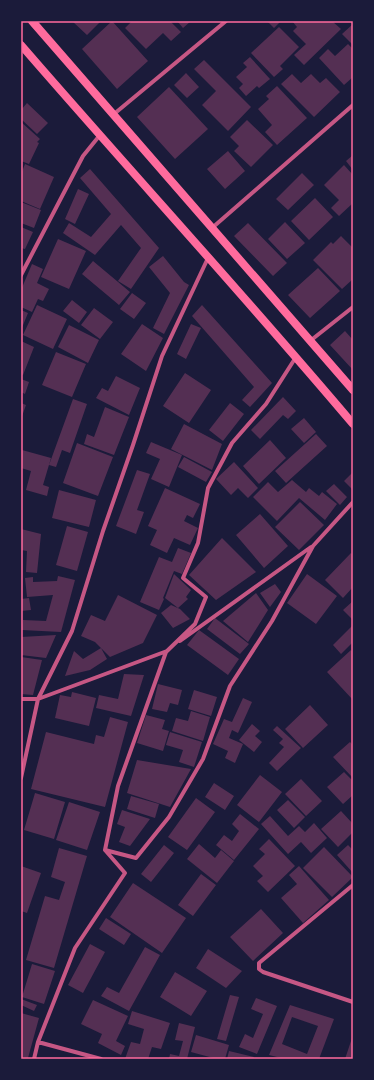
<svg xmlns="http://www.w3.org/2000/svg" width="374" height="1080" viewBox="0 0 374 1080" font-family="Jost,sans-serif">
<rect width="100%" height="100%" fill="#1b1b3a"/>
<!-- building -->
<path fill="#542f53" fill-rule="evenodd" d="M 72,21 L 101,21 L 87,35 Z
M 112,21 L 148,61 L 117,89 L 82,49 Z
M 132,21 L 170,21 L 181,32 L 171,41 L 163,33 L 146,49 L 125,28 Z
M 177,21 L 191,21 L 183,28 Z
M 267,21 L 281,21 L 274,28 Z
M 292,21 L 332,21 L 341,29 L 304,65 L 294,55 L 306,44 L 293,31 L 297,27 Z
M 353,24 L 353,45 L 342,34 Z
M 279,27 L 299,47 L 280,66 L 283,69 L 274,77 L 251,53 Z
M 348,44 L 353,49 L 353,77 L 344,85 L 319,58 L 328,49 L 335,56 Z
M 250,57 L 270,79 L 259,88 L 257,86 L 246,96 L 239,88 L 243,84 L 236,77 L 247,67 L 243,63 Z
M 204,60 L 251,107 L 228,131 L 202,105 L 216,91 L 194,69 Z
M 186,73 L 199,87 L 187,98 L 174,85 Z
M 292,74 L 301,83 L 311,74 L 320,83 L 326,78 L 340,92 L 314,117 L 281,84 Z
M 277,86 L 307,118 L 277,145 L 265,132 L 272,125 L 258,109 L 269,99 L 266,96 Z
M 169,87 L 208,129 L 175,159 L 137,117 Z
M 27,103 L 48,123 L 37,134 L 21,119 L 21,110 Z
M 247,120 L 273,145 L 251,167 L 234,151 L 239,146 L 230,137 Z
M 21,122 L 40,139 L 37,142 L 39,143 L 29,164 L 21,161 Z
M 228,151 L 245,171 L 225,189 L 207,169 Z
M 353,155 L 353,170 L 346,161 Z
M 25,164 L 54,177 L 40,209 L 21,201 L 21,174 Z
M 344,165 L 353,175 L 353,203 L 339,216 L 331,208 L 339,200 L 324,185 Z
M 90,169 L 159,248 L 131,289 L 118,281 L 141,248 L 121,225 L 95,255 L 63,233 L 69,223 L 91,237 L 111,214 L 80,178 Z
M 302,173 L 314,185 L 288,210 L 276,199 Z
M 78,189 L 89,194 L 75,224 L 65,219 Z
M 315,198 L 333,217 L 309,240 L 291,221 Z
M 21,202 L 41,210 L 34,228 L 21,223 Z
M 285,222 L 305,243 L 287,259 L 268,239 Z
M 248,223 L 287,263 L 273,276 L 234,236 Z
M 21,227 L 33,232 L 25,249 L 21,248 Z
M 341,236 L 353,248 L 353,279 L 342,289 L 313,260 L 331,242 L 333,244 Z
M 58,239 L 86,251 L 69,289 L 41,277 Z
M 163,256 L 184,282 L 189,285 L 164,334 L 153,328 L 170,293 L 149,267 Z
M 93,261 L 130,292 L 119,305 L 82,274 Z
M 32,264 L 43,269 L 37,283 L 49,289 L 43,301 L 38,299 L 32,312 L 21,307 L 21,290 Z
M 318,268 L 340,291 L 310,318 L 288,295 Z
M 132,293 L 146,303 L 134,319 L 120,309 Z
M 72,300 L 87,312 L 79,323 L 63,311 Z
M 37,305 L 67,319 L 53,349 L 23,335 Z
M 202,305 L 272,383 L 250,407 L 242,400 L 254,387 L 192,316 Z
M 94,308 L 113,322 L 100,339 L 81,325 Z
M 21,310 L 28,313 L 21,330 Z
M 142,324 L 163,338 L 146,371 L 121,354 Z
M 191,324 L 201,328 L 186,359 L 177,354 Z
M 69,325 L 99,340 L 88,363 L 58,347 Z
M 345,331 L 353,340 L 352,347 L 353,348 L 353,370 L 330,345 Z
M 21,341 L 34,347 L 23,375 L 21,374 Z
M 56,352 L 86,364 L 72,397 L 42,385 Z
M 185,373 L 211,390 L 189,423 L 163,406 Z
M 116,376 L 140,388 L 129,415 L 96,398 L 102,388 L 108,391 Z
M 21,379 L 29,382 L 25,394 L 21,392 Z
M 283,397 L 296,411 L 288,419 L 283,415 L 260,439 L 251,430 Z
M 73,399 L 87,404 L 70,453 L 62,450 L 56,467 L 49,465 Z
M 21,403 L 26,405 L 21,419 Z
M 230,403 L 244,414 L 223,441 L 209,430 Z
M 105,407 L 129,417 L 114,455 L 84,444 L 87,434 L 94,437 Z
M 304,418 L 316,432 L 304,443 L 291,429 Z
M 184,424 L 222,444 L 212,470 L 171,449 Z
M 316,434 L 327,446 L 286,483 L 275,471 Z
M 270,440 L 286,458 L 259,484 L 243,466 Z
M 151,442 L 182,455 L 169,487 L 151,479 L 160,459 L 146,453 Z
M 77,443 L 113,457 L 98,496 L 63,483 Z
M 22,450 L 51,458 L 43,485 L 49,487 L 47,496 L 26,490 L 31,471 L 21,468 Z
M 184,457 L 212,472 L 206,482 L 178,467 Z
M 234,462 L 258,488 L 248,498 L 238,488 L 231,495 L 216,479 Z
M 137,470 L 150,474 L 137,510 L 144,512 L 136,534 L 116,526 Z
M 353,472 L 353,490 L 344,481 Z
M 292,480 L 306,492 L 309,488 L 319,496 L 322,492 L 337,504 L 325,520 L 299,498 L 277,521 L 253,497 L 268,482 L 278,492 Z
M 334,484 L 347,497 L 340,505 L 326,491 Z
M 165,488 L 200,504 L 193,518 L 187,515 L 184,521 L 198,528 L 190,545 L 174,538 L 167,553 L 150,545 L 157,530 L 148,526 Z
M 59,490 L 96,500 L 89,527 L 52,518 Z
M 300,502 L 324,525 L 299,550 L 275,527 Z
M 260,514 L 288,546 L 264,568 L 236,535 Z
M 67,526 L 88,532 L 77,571 L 56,565 Z
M 21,529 L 41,534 L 37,573 L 26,572 L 27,551 L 21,550 Z
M 222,538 L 256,572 L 216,600 L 189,575 Z
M 178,548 L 191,553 L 182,574 L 174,571 L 163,598 L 164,599 L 159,610 L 140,602 L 159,557 L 172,562 Z
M 351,553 L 353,555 L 353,587 L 343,598 L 325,580 Z
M 174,574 L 191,590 L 186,597 L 188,599 L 178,608 L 165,598 Z
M 307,574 L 337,596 L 316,624 L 287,603 Z
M 58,576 L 75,580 L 61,632 L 22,630 L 23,620 L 46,621 L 53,595 L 27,597 L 25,578 L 33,577 L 33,582 L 57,581 Z
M 275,584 L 281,592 L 270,607 L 260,593 Z
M 256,593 L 268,610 L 248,642 L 223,621 Z
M 118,595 L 157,615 L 143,643 L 110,657 L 95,642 L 81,636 L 91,615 L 105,621 Z
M 29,598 L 31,610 L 21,611 L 21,599 Z
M 353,601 L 353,620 L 343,610 Z
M 171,605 L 180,609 L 190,619 L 173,628 L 161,613 Z
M 215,618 L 249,644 L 240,654 L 207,629 Z
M 353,625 L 353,642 L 341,654 L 333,645 Z
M 199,630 L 239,659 L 228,675 L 187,645 Z
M 56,635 L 46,658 L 21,655 L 21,637 Z
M 101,648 L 107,659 L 90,670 L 65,676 L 74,651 L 83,659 Z
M 351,650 L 353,653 L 353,700 L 327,672 Z
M 21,657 L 42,660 L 33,695 L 21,694 Z
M 124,674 L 144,675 L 131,716 L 96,708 L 99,695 L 118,699 Z
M 158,684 L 182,690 L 178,705 L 170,703 L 167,712 L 152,709 Z
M 194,690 L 217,697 L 211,716 L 188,709 Z
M 72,692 L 96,698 L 89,726 L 55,718 L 60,695 L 71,697 Z
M 243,698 L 252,702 L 238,733 L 232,730 L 229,738 L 243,744 L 235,763 L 225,758 L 228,751 L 213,744 L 224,719 L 232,722 Z
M 310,705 L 328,725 L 303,748 L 285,729 Z
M 191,711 L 210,717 L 203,741 L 172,731 L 176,718 L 188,721 Z
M 146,715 L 165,720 L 162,729 L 169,731 L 163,751 L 137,743 Z
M 110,717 L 128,722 L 105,807 L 31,789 L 46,732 L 94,744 L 96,735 L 104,737 Z
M 252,724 L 260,731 L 255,736 L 262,742 L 254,752 L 239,740 Z
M 277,726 L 301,748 L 277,771 L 269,763 L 284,747 L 279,743 L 283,739 L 273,730 Z
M 170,732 L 202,742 L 194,767 L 179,762 L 183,750 L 166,745 Z
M 350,742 L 353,745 L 353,778 L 333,757 Z
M 137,760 L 191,769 L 170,807 L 127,793 Z
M 344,772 L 353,781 L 353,795 L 343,804 L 327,787 Z
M 260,775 L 282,792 L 259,822 L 237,805 Z
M 301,779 L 322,801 L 306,816 L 285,794 Z
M 214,783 L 234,796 L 225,810 L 205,797 Z
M 35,793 L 65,802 L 54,839 L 24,830 Z
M 131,796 L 159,804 L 155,818 L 127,809 Z
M 196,798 L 215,812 L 187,850 L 168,837 Z
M 288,800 L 305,817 L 294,828 L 277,810 Z
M 69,802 L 100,812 L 87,850 L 56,840 Z
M 122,810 L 150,819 L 130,846 L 119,842 L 125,827 L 117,824 Z
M 341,811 L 353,824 L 353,832 L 338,847 L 321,829 Z
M 240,814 L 259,829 L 234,860 L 216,845 L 224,835 L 232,841 L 239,831 L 232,824 Z
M 270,816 L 288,836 L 299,826 L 305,832 L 314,823 L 327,838 L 311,853 L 301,842 L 288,854 L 261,824 Z
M 269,839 L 295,866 L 268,892 L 257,881 L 263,876 L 253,866 L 265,854 L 259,849 Z
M 199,844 L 215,858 L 221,850 L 234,861 L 217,883 L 187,859 Z
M 164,845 L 174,853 L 151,882 L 141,874 Z
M 348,845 L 353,850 L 353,873 L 337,855 Z
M 324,847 L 353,877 L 332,897 L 303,868 Z
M 59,848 L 87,856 L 54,968 L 26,960 L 45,896 L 59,900 L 65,882 L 51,877 Z
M 21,866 L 41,873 L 27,913 L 21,911 Z
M 299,866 L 329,900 L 303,923 L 281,898 L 297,884 L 289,875 Z
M 201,874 L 216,885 L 193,916 L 178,905 Z
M 133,883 L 186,918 L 162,953 L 110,917 Z
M 261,909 L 283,933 L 253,961 L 230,937 Z
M 106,918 L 131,934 L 124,945 L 99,929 Z
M 90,944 L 105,952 L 83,993 L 68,985 Z
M 145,947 L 160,955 L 129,1011 L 101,996 L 107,987 L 119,993 Z
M 208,949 L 242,971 L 226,988 L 196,968 Z
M 32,964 L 55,971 L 44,1004 L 22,997 Z
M 175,972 L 207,991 L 191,1016 L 160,997 Z
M 230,995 L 239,997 L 226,1041 L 217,1039 Z
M 256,998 L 277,1006 L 257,1054 L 239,1047 L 245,1034 L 253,1038 L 263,1014 L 251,1009 Z
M 21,999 L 37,1005 L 34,1011 L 21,1005 Z
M 93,1000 L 128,1016 L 116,1041 L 125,1046 L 121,1055 L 98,1043 L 102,1034 L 81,1024 Z
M 290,1005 L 334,1019 L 319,1059 L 285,1059 L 269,1055 ZM 292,1017 L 318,1026 L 307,1054 L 282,1044 Z
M 132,1011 L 170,1023 L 161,1049 L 152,1047 L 148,1059 L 125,1059 L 131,1042 L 140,1044 L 144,1029 L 128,1024 Z
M 21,1013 L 39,1018 L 28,1058 L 21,1057 Z
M 179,1023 L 195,1027 L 187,1059 L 169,1059 L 170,1054 L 179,1056 L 183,1041 L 175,1040 Z
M 196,1035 L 229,1045 L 225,1059 L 217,1059 L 191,1052 Z
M 353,1035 L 353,1059 L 345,1059 Z
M 229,1051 L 254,1057 L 253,1059 L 227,1059 Z"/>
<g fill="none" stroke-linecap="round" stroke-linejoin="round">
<!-- minor -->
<path stroke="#c65784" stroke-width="4" d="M 114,114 L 226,21
M 212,228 L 353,105
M 21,275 L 83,156 L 100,135
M 310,341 L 353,307
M 180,641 L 311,547
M 21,699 L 38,699 L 167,651
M 21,778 L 38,699 L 72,631 L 103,531 L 133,445 L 162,356 L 208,258
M 105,850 L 136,858 L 169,817 L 203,759 L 230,686 L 272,621 L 313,546 L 353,502
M 353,885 L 259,963 L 259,969 L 263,972 L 353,1002
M 38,1042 L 101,1059
M 34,1059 L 38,1042 L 75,948 L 125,873 L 105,850 L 118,786 L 166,652 L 195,624 L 206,597 L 183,578 L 198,543 L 208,488 L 232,443 L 266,404 L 296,357"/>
<!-- secondary -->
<path stroke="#ff6b9d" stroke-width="8" d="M 32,21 L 353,390
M 21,45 C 131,172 245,296 353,424"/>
</g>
<!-- border -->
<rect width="374" height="1080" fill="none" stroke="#1b1b3a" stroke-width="44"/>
<rect x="22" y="22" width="330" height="1036" fill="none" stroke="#ff6b9d" stroke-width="1.5"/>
</svg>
